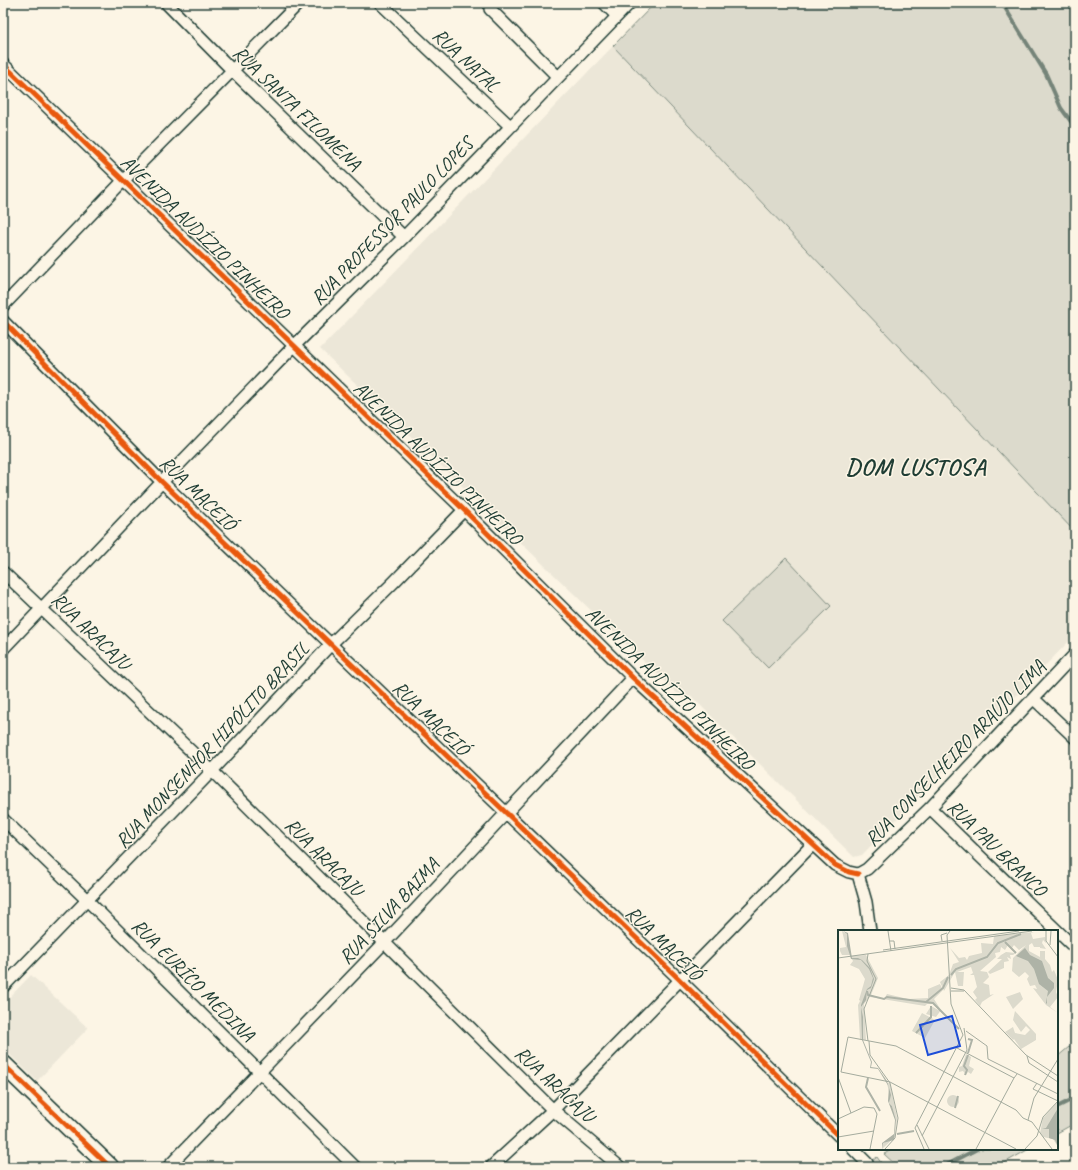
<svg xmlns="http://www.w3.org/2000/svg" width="1078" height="1170" viewBox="0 0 1078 1170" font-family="Caveat,sans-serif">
<rect width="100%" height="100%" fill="#fcf5e5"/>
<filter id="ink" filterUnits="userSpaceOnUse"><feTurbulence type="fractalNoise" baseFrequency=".025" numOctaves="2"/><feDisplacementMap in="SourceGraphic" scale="8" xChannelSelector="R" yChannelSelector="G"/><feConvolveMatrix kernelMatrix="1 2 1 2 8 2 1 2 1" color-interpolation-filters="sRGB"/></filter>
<g filter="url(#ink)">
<!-- built -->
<path fill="#ece7d8" d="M 613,46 L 1075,532 L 1075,635 L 862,855 L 854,857 L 690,695 L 684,700 L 320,349 Z
M 31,975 L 88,1028 L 37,1081 L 3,1048 L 3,1004 Z"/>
<!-- green -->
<path fill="#dcdacc" stroke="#7e8c80" d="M 655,3 L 1075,3 L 1075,532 L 613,46 Z
M 786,558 L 831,606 L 768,668 L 722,621 Z
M 1075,1042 L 1075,1123 L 1057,1133 L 1057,1057 Z
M 893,1149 L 1029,1149 L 997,1167 L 898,1167 L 884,1154 Z
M 877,1157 L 884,1167 L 865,1167 Z"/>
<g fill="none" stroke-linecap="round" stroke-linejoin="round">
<!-- stream -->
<path stroke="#758479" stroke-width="4" d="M 1002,3 L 1046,74 L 1061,108 L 1075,127
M 1057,1107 L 1075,1098
M 943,1167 L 977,1149"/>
<defs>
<path id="minor" d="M 166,3 L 233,71 L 404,237
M 380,3 L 510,126
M 604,3 L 617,16
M 490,9 L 558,77
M 3,64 L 464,510 L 633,678 L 835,865 L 849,872 L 858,874
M 3,306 L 124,180 L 299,3
M 3,321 L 162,482 L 680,980 L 839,1136
M 3,572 L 212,771 L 553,1110 L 620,1167
M 3,649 L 162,482 L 294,346 L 404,237 L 630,3
M 1034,699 L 1075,738
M 930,808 L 1075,948
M 3,819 L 88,901 L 355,1167
M 858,874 L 867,869 L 930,808 L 1075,654
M 858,874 L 866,902 L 870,931
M 3,987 L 212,771 L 331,644 L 394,582 L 464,510
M 853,1149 L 867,1163
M 168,1167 L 385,942 L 633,678
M 491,1167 L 553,1110 L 812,845"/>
<path id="primary" d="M 3,1064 L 110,1167"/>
</defs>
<!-- minor casing -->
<use href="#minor" stroke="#1f3d34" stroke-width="14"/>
<!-- primary casing -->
<use href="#primary" stroke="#1f3d34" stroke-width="20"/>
<!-- minor -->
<use href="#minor" stroke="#fcf5e5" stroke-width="11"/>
<!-- primary -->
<use href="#primary" stroke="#fcf5e5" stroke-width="17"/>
<defs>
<path id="cycleway" d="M 3,64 L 464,510 L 633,678 L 835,865 L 849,872 L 858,874
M 3,321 L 162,482 L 680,980 L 839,1136
M 3,1064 L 110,1167"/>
</defs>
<!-- cycleway casing -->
<use href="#cycleway" stroke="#fcf5e5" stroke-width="8"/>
<!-- cycleway -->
<use href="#cycleway" stroke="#e8590c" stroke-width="5"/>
</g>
</g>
<g text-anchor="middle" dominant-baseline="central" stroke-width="3" stroke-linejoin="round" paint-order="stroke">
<!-- street labels -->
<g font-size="20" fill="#1f3d34" stroke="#fcf5e5">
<text transform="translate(466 60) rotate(43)">RUA NATAL</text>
<text transform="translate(297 108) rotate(44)">RUA SANTA FILOMENA</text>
<text transform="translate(392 221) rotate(-46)">RUA PROFESSOR PAULO LOPES</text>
<text transform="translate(205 237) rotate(44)">AVENIDA AUDÍZIO PINHEIRO</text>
<text transform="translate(438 463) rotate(44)">AVENIDA AUDÍZIO PINHEIRO</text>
<text transform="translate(198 493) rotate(44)">RUA MACEIÓ</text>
<text transform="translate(91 631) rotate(44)">RUA ARACAJU</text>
<text transform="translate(670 688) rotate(44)">AVENIDA AUDÍZIO PINHEIRO</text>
<text transform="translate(431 718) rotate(44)">RUA MACEIÓ</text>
<text transform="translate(212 745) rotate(-47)">RUA MONSENHOR HIPÓLITO BRASIL</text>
<text transform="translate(955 753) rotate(-46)">RUA CONSELHEIRO ARAÚJO LIMA</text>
<text transform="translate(997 848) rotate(44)">RUA PAU BRANCO</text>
<text transform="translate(324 857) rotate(45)">RUA ARACAJU</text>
<text transform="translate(389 911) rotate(-47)">RUA SILVA BAIMA</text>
<text transform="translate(664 943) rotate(44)">RUA MACEIÓ</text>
<text transform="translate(193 980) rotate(45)">RUA EURÍCO MEDINA</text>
<text transform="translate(555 1084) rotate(43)">RUA ARACAJU</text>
</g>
<!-- district labels -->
<g font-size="24" font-weight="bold" letter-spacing="1" fill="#1f3d34" stroke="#fcf5e5">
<text x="916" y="467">DOM LUSTOSA</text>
</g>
</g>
<!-- overview -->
<g transform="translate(838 930)">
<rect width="220" height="220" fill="#fcf5e5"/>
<path d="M 4,1 L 9,4 L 12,25 L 4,25 L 2,21 L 2,18 L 8,17 ZM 196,2 L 193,3 L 195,9 L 207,7 L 208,13 L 205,10 L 204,13 L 208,19 L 202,18 L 202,21 L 207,21 L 207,29 L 212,35 L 214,42 L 216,40 L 220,50 L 218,62 L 220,67 L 212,77 L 220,83 L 208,75 L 195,58 L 199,59 L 197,55 L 192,56 L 189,49 L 191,46 L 187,42 L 181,47 L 174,41 L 175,28 L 188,15 L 181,20 L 176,15 L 174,18 L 178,23 L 175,25 L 172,25 L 173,29 L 169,27 L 171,31 L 166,32 L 166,38 L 152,44 L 150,42 L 164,29 L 159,29 L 163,25 L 168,22 L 177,23 L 170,15 L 167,20 L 163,17 L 162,22 L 157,23 L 158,27 L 142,41 L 149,42 L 151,47 L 145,53 L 151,55 L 152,65 L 156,64 L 144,72 L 142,76 L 137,70 L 139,68 L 135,62 L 139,57 L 136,45 L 132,45 L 135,43 L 133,37 L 119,42 L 126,42 L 125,56 L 120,56 L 117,42 L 106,61 L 102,52 L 111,45 L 115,34 L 121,32 L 112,18 L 121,28 L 127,27 L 129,30 L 131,26 L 144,23 L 143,13 L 155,14 L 156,6 ZM 194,13 L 196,17 L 202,17 L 202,27 L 191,21 L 191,15 ZM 28,25 L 40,48 L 33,65 L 46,69 L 49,64 L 70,69 L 90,68 L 90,59 L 102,54 L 105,60 L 96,69 L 103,80 L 98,87 L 88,84 L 93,76 L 102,81 L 95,74 L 89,74 L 87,76 L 32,67 L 26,74 L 28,110 L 22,109 L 20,75 L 22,71 L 25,73 L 21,70 L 27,49 L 21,39 L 12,35 L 15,31 L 12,26 ZM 182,62 L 185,69 L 175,79 L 168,67 ZM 177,81 L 198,104 L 198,110 L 183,119 L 176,109 L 175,110 L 167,102 L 175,97 L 177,103 L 187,105 L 192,100 L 188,96 L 183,102 L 175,90 ZM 84,83 L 97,90 L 87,108 L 74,101 ZM 128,124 L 133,127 L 131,136 L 136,139 L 133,144 L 130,142 L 128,145 L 125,141 L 121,142 L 121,137 L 124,136 ZM 49,153 L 52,153 L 59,188 L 57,207 L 44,219 L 45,213 L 54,209 L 57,202 L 58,190 L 54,176 L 51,173 L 52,167 ZM109 171a6 6 0 1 1 12 0a6 6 0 1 1-12 0ZM 220,171 L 220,217 L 215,209 L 205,207 L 202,203 L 205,188 Z" fill="#dcdacc" fill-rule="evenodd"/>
<path d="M 5,1 L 10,3 L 14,28 L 20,28 L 24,30 L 32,38 L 36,49 L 33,58 L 29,60 L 28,70 L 23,77 L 25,87 L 25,110 L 34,132 L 33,137 L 40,138 L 49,151 L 53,165 L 51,173 L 54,176 L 58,190 L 56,210 L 45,213 L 44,219 L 44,213 L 56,204 L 57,190 L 50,171 L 51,157 L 40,139 L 32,138 L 33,132 L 24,110 L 23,75 L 29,59 L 33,56 L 35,48 L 31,39 L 23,30 L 13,29 L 9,16 L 9,4 ZM 187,18 L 192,25 L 204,31 L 210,48 L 216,53 L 216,58 L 209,67 L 209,74 L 212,77 L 208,73 L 210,61 L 201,54 L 196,39 L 190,31 L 178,26 ZM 220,178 L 220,217 L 217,210 L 211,208 L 211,199 L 204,199 L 208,198 Z" fill="#aeb3a7"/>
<path fill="none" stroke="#aeb3a7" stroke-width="2" d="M 167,12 L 178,23M 113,45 L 118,39 L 149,27 L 160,13 L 183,4M 29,61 L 30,65 L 46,69 L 49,67 L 95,73 L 121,99M 88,72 L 105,58 L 110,47M 78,103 L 93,87 L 93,76M 130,109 L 134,110 L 130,123M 127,145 L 129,140 L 126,136 L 130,125M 30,148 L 28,157 L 42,181M 117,178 L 120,166M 59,204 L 76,201"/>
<path fill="none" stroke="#a4ab9e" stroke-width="1" d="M 50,1 L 53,21M 208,1 L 208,11 L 220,27M 51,11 L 56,11 L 57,19M 104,11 L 103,5 L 109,3M 212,15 L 213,1M 45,20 L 181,1M 30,24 L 29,31 L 38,49 L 26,79 L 30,111M 0,28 L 194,1M 113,58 L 126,60 L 188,125 L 220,146M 113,61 L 126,61M 128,101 L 149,116 L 150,129 L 220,164M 31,111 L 32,125 L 52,153 L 60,188 L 57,208 L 47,219M 119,118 L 176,148 L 179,144M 189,126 L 191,133 L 220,152M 0,147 L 13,183M 199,153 L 195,159 L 220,171M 0,189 L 26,177 L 36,178 L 39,184 L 32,219M 190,190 L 196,168 L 220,129M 79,195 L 91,219M 84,206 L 129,120 L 126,98M 0,207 L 36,201M 86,219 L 77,198 L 125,105 L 113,74 L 109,5 L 112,1M 138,219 L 176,148M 178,219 L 52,152 L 3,142 L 10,107 L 58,116 L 178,180 L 185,188 L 194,192 L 214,219M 187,219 L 199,206 L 205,187 L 220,171"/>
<path fill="#1d4ed8" fill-opacity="0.15" stroke="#1d4ed8" stroke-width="2" d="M 114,86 L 122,116 L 90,125 L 82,95 Z"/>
<rect width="220" height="220" fill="none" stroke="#1f3d34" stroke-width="2"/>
</g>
<!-- margin -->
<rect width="1078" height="1170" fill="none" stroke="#fcf5e5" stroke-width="16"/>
<rect x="8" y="8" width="1062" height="1154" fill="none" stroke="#1f3d34" stroke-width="1.5" filter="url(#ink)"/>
</svg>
